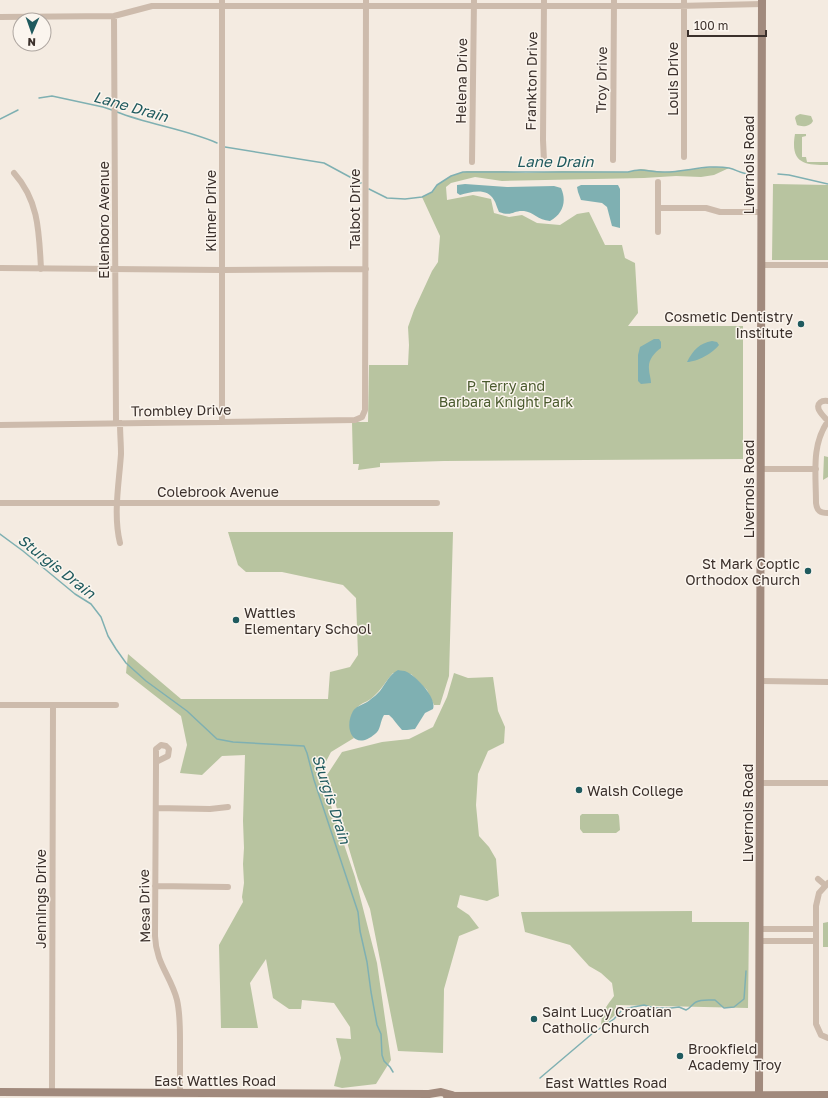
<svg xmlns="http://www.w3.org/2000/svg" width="828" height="1098" viewBox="0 0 828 1098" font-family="'Golos Text',sans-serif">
<rect width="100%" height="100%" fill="#f4ebe1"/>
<!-- green -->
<path fill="#b8c4a0" d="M 800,114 L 811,116 L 813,121 C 810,127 802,127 797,125 L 795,118 L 796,116 Z
M 795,134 L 806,134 L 806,136 L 802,137 L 802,157 L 806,157 L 807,162 L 828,162 L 828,165 C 804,165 790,163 795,134 Z
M 714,167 L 729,168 L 714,175 L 701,177 L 676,176 L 644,178 L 502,181 L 475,177 L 451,183 L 446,187 L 447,200 L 473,195 L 491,199 L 494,213 L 509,217 L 522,215 L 537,223 L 560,225 L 577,214 L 589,212 L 605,245 L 622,245 L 625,258 L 635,263 L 638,313 L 628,326 L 743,326 L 743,459 L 444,461 L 380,463 L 380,467 L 358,470 L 359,464 L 353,464 L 352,422 L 368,422 L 369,365 L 408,365 L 409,345 L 408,327 L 414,310 L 432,271 L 438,262 L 440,236 L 422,197 L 432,192 L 437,185 L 451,176 L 467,171 L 503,171 L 526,173 L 562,171 L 628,172 L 641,169 L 665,172 Z
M 773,184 L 828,185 L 828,260 L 772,260 Z
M 824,456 L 828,457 L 828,477 L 823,480 Z
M 228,532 L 453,532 L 449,676 L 440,705 L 434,705 L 427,690 L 411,674 L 393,673 C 386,681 381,690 373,697 C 369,701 364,702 360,705 C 349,713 347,727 354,738 L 331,752 L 320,773 L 355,877 L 377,963 L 391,1060 L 376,1084 L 342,1088 L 334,1086 L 341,1058 L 336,1038 L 351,1039 L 350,1027 L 334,1003 L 302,1000 L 301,1009 L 289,1009 L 273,998 L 266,959 L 250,983 L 258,1028 L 221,1028 L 219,945 L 243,902 L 242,897 L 244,883 L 243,864 L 244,848 L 243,821 L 245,755 L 222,756 L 202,775 L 180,773 L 187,745 L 181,716 L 126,673 L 128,654 L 181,699 L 328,699 L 330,672 L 350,667 L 358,655 L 356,598 L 343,585 L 282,572 L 246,572 L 238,565 Z
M 454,673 L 468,678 L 493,677 L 498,711 L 505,727 L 504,743 L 488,751 L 478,774 L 476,805 L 479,836 L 489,847 L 496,859 L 499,896 L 487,901 L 460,895 L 457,907 L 469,915 L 479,928 L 459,936 L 444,989 L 443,1053 L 398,1051 L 370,909 L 358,879 L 327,775 L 342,752 L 382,742 L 409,739 L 433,727 L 447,697 Z
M 582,814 L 618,814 L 619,816 L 620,830 L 616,833 L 583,833 L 580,829 L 580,816 Z
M 692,911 L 692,922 L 749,922 L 748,1008 L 616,1005 L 616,1014 L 601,1028 C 601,1013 605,1008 614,996 L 612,983 L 601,973 L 589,966 L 570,945 L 525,932 L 521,912 Z
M 828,922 L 828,956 L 828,947 L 823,947 L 823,923 Z"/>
<!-- water -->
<path fill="#7fb0b2" d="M 465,184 L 507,187 L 554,186 L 561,188 C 567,201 563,214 550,221 C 538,220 533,212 524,211 C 513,210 512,217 499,212 C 497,208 496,203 494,200 C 487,187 471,192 460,195 L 457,193 L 457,185 Z
M 581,185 L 618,185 L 620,189 L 620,228 L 612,226 L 607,207 L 602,203 L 581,200 L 578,192 L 577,187 Z
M 654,339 L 659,339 L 661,342 L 661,348 C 654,353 648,360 649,369 C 649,374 651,378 651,383 L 641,384 L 638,381 L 638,355 L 640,347 Z
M 712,341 L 717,342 L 719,345 C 713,353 697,362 687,362 C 693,350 700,343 712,341 Z
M 398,670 C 401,671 404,670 407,672 C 417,677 437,698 433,709 L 425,713 L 415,729 L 407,730 L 402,730 C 397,725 394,719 389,715 L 384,715 C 380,721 381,730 375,734 C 354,752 343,729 353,711 C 357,705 366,704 371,699 C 374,697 377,694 380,691 C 386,683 389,675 398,670 Z"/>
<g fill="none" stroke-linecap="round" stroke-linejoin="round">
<!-- stream -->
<path stroke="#7fb0b2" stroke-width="1.5" d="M 39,98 L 52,96 L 103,107 L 112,110
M 117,112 C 150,125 185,129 217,143
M 0,119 L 18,110
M 225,147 L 324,163 L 361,183
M 778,174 L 789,175 L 828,184
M 369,189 L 387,198 L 405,199 L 422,197 L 432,192 L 437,185 L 451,176 L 463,172 L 628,172 C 644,167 650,173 665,172 C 686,172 708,164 729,168 C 737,170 742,174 750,174
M 0,534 L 23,551 L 75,594 L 91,604 L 101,617 L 108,636 L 116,649 L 126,663 L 146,681 L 187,711 L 217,739 L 233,742 L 304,746 L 307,753 L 314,780 L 358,912 L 360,931 L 367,962 L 371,992 L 377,1025 L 381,1034 L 382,1055 L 384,1061 L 390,1067 L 393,1072
M 540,1078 L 593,1033 L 614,1019 L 623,1009 L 644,1005 L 654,1008 L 671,1008 L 679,1007 L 686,1010 C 691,1008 692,1004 696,1002 C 701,999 709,1000 715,1000 L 724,1008 L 734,1007 L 744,999 L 746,971"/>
<!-- street -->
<path stroke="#cdbbac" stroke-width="6" d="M 222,0 L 222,421
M 114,16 L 116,423
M 0,17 L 114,16 L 152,6 L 678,6 L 762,4
M 684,157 L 684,0
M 613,160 L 614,0
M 544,161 L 543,140 L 544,0
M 472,162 L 474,0
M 14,173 C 39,201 39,232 41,269
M 658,208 L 706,208 L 720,212 L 761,212
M 658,232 L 658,182
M 761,265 L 828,265
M 0,268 L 222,270 L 366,269
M 828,421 C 811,445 816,474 816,503 C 817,511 820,513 828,513
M 828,421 C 825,418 821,414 819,410 C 816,403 822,400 828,401
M 120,423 C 120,434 121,444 121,454 C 119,484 113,514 120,543
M 0,425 L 355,420 L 362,417 L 365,410 L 366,0
M 761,469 L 816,469
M 0,503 L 437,503
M 760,681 L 828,682
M 0,705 L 116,705
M 156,762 L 156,749 L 161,745 L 166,746 L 169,749 L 168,756 L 156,762 L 156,766 L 155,936 C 156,964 171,976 177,1000 C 180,1013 180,1027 180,1040 C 180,1058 180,1075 180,1093
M 760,783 L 828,783
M 156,808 L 210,809 L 228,807
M 818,879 L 825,885
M 828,883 L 819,893 L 816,906 L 816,1024 L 821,1035 L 828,1038
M 155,886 L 228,887
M 760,929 L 816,929
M 760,941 L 816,941
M 52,1092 L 53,705"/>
<!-- secondary -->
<path stroke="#a18a7d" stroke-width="8" d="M 0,1092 L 429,1094 L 441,1092 L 452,1095
M 447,1096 L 828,1095
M 759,1098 L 762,0"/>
</g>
<!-- markers -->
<g fill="#1f5a5e" stroke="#fbf5ee" stroke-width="1.5">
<circle cx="801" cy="324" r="4"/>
<circle cx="808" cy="571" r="4"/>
<circle cx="236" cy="620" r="4"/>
<circle cx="579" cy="790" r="4"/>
<circle cx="534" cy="1019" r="4"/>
<circle cx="680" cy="1056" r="4"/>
</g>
<g text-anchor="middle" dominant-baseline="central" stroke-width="3" stroke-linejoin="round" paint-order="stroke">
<!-- street labels -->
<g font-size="14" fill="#3b302b" stroke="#fbf5ee">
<text transform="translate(672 79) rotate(-90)">Louis Drive</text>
<text transform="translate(601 80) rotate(-89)">Troy Drive</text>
<text transform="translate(461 81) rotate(-89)">Helena Drive</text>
<text transform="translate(531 81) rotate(-89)">Frankton Drive</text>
<text transform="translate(748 165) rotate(-90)">Livernois Road</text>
<text transform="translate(354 209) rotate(-90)">Talbot Drive</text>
<text transform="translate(210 211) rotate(-90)">Kilmer Drive</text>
<text transform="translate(103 220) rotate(-90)">Ellenboro Avenue</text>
<text transform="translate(181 410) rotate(-1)">Trombley Drive</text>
<text transform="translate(748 489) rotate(-90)">Livernois Road</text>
<text x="218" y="491">Colebrook Avenue</text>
<text transform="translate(747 813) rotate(-90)">Livernois Road</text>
<text transform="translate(40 899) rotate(-90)">Jennings Drive</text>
<text transform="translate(144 906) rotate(-91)">Mesa Drive</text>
<text x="215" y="1080">East Wattles Road</text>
<text x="606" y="1082">East Wattles Road</text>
</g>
<!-- poi labels -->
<g font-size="14" fill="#3b302b" stroke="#fbf5ee" text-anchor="start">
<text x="793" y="316" text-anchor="end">Cosmetic Dentistry<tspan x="793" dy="16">Institute</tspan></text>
<text x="800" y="563" text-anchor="end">St Mark Coptic<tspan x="800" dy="16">Orthodox Church</tspan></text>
<text x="244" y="612">Wattles<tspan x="244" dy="16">Elementary School</tspan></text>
<text x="587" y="790">Walsh College</text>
<text x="542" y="1011">Saint Lucy Croatian<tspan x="542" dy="16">Catholic Church</tspan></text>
<text x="688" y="1048">Brookfield<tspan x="688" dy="16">Academy Troy</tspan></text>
</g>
<!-- park labels -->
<g font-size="14" fill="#4a5a2e" stroke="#fbf5ee">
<text x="506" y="385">P. Terry and<tspan x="506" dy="16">Barbara Knight Park</tspan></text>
</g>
<!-- water labels -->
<g font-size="15" font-style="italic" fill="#1f5a5e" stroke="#fbf5ee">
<text transform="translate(131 106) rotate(16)">Lane Drain</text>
<text x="555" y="161">Lane Drain</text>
<text transform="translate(57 566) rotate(38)">Sturgis Drain</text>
<text transform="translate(332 799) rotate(72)">Sturgis Drain</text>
</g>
</g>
<!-- north arrow -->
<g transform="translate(32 32) rotate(182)"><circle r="19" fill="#fbf5ee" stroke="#aea6a0"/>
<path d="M0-3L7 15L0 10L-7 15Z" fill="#1f5a5e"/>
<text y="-6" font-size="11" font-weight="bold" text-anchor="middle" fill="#3b302b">N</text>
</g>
<!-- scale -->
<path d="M688 30v6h78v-6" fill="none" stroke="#3b302b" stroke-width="2"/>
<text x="694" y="30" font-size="12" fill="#3b302b" stroke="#fbf5ee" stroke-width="3" paint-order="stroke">100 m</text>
</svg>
